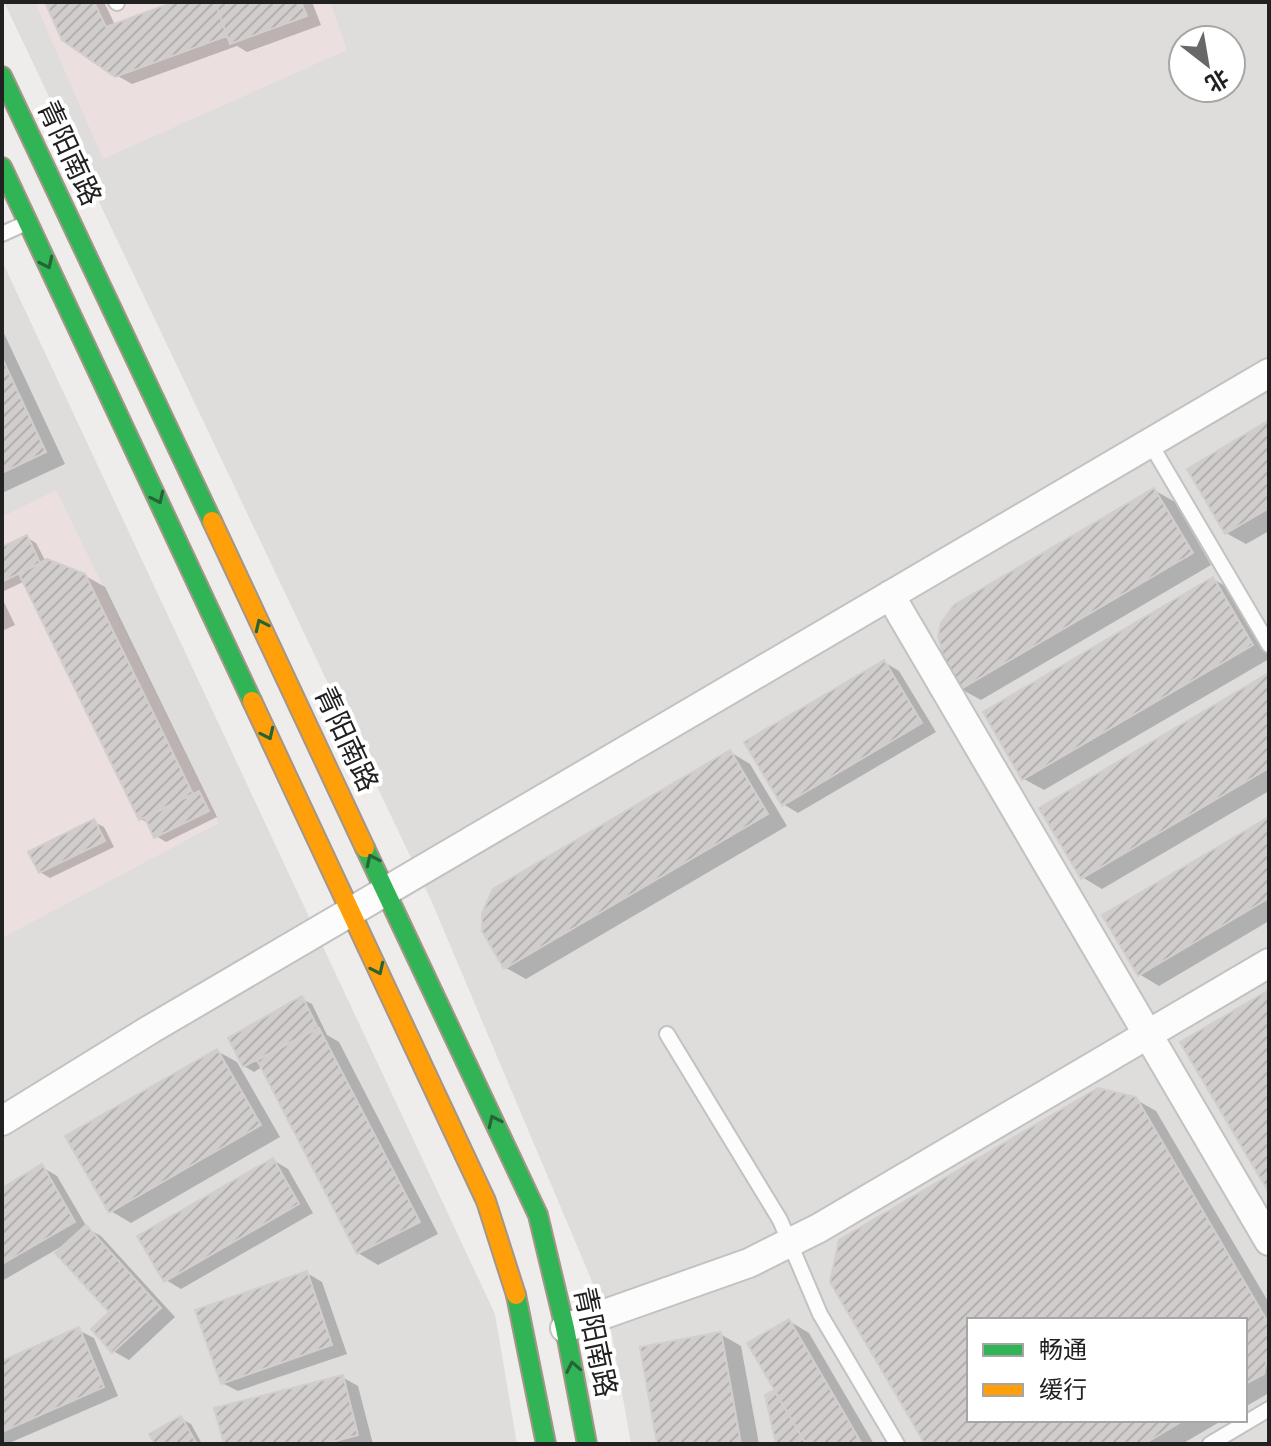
<svg xmlns="http://www.w3.org/2000/svg" width="1271" height="1446" viewBox="0 0 1271 1446" font-family="Signika,'Noto Sans SC',sans-serif">
<defs>
<pattern id="building-hatch" width="6" height="6" patternUnits="userSpaceOnUse" patternTransform="scale(2)"><rect width="6" height="6" fill="#d0cdcc"/><path d="M-1 1l2-2M0 6l6-6M5 7l2-2" fill="none" stroke="#b2b0af"/></pattern>
</defs>
<rect width="100%" height="100%" fill="#efedeb"/>
<!-- residential -->
<path fill="#dedddc" fill-rule="evenodd" d="M 4,2 L 1269,2 L 1269,1444 L 631,1444 L 610,1324 L 431,900 ZM 1183,40 L 1231,40 L 1231,88 L 1183,88 ZM 969,1320 L 1245,1320 L 1245,1420 L 969,1420 Z
M 2,261 L 495,1314 L 517,1444 L 2,1444 Z"/>
<!-- commercial -->
<path fill="#ecdfdf" d="M 35,2 L 330,2 L 347,50 L 103,159 Z
M 56,490 L 219,823 L 2,938 L 2,517 Z"/>
<!-- shadow -->
<path fill="#0003" d="M 47,2 L 104,2 L 115,25 L 179,2 L 312,2 L 321,25 L 247,52 L 237,46 L 132,84 L 116,75 Z
M 2,329 L 65,464 L 2,493 Z
M 1269,423 L 1269,531 L 1246,544 L 1226,533 Z
M 1154,490 L 1175,502 L 1211,565 L 981,700 L 961,689 Z
M 26,537 L 36,543 L 46,562 L 84,575 L 105,587 L 217,817 L 166,842 L 156,836 L 150,824 L 141,819 L 25,581 L 2,592 L 2,549 Z
M 1213,579 L 1234,591 L 1269,651 L 1269,659 L 1044,790 L 1024,779 Z
M 2,598 L 15,625 L 2,631 Z
M 884,662 L 899,671 L 936,732 L 798,813 L 783,804 Z
M 1269,675 L 1269,791 L 1102,889 L 1082,877 Z
M 730,752 L 750,764 L 787,826 L 526,979 L 506,968 Z
M 1269,819 L 1269,921 L 1159,986 L 1139,974 Z
M 94,822 L 104,827 L 114,847 L 50,878 L 40,872 Z
M 302,999 L 312,1004 L 327,1035 L 339,1042 L 438,1234 L 378,1265 L 358,1253 L 262,1067 L 254,1072 L 244,1066 Z
M 217,1051 L 237,1062 L 280,1137 L 131,1223 L 111,1211 Z
M 1135,1099 L 1156,1111 L 1269,1303 L 1269,1393 L 1245,1407 L 1245,1320 L 969,1320 L 969,1420 L 1223,1420 L 1182,1444 L 927,1444 L 832,1282 Z
M 273,1160 L 288,1169 L 313,1213 L 181,1289 L 166,1280 Z
M 42,1167 L 57,1176 L 88,1229 L 101,1236 L 175,1317 L 129,1360 L 113,1351 L 112,1312 L 64,1245 L 2,1281 L 2,1190 Z
M 307,1273 L 322,1282 L 347,1354 L 238,1391 L 222,1383 Z
M 789,1321 L 809,1333 L 874,1444 L 778,1444 L 774,1392 L 780,1396 Z
M 78,1330 L 94,1338 L 118,1396 L 7,1444 L 2,1444 L 2,1363 Z
M 720,1334 L 741,1346 L 759,1444 L 659,1444 Z
M 342,1377 L 358,1386 L 373,1444 L 226,1444 Z
M 181,1419 L 191,1424 L 202,1444 L 157,1444 Z"/>
<!-- building -->
<path fill="url(#building-hatch)" stroke="#d2cecc" stroke-width="2" d="M 45,2 L 94,2 L 106,27 L 174,2 L 215,2 L 227,36 L 115,77 L 62,40 Z
M 215,2 L 301,2 L 307,16 L 230,44 Z
M 2,358 L 46,452 L 2,473 Z
M 1269,420 L 1269,508 L 1225,534 L 1187,469 Z
M 1154,488 L 1193,553 L 959,690 L 945,664 L 938,636 L 941,623 L 954,605 Z
M 27,535 L 40,563 L 2,582 L 2,547 Z
M 47,559 L 85,574 L 193,794 L 139,820 L 19,574 Z
M 1213,577 L 1253,645 L 1022,780 L 983,712 Z
M 884,660 L 922,723 L 782,806 L 744,742 Z
M 1269,673 L 1269,768 L 1081,879 L 1039,808 Z
M 730,750 L 768,814 L 504,969 L 482,931 L 482,913 L 493,889 Z
M 199,791 L 209,811 L 154,838 L 145,818 Z
M 1269,817 L 1269,898 L 1138,976 L 1102,915 Z
M 94,819 L 105,841 L 39,873 L 28,852 Z
M 1269,990 L 1269,1193 L 1180,1042 Z
M 302,996 L 318,1028 L 243,1067 L 228,1038 Z
M 319,1028 L 420,1222 L 357,1254 L 257,1060 Z
M 217,1049 L 261,1125 L 109,1213 L 65,1136 Z
M 1098,1088 L 1136,1097 L 1269,1324 L 1269,1348 L 1264,1374 L 1245,1384 L 1245,1320 L 969,1320 L 969,1420 L 1184,1420 L 1144,1444 L 925,1444 L 830,1282 L 839,1240 Z
M 273,1158 L 299,1204 L 164,1282 L 137,1236 Z
M 42,1164 L 75,1222 L 2,1264 L 2,1188 Z
M 86,1225 L 161,1308 L 112,1353 L 91,1329 L 109,1312 L 55,1253 Z
M 307,1271 L 332,1345 L 221,1384 L 195,1310 Z
M 789,1319 L 862,1444 L 806,1444 L 747,1343 Z
M 79,1327 L 104,1387 L 2,1432 L 2,1361 Z
M 721,1332 L 741,1444 L 657,1444 L 640,1347 Z
M 343,1375 L 358,1435 L 325,1444 L 224,1444 L 214,1408 Z
M 774,1390 L 806,1444 L 776,1444 L 765,1395 Z
M 181,1416 L 197,1444 L 155,1444 L 149,1434 Z"/>
<g fill="none" stroke-linecap="round" stroke-linejoin="round">
<defs>
<path id="lane" d="M 116,2 L 117,3
M 2,234 L 24,224
M 1150,443 L 1269,645
M 667,1034 L 780,1220 L 820,1314 L 897,1444
M 1210,1444 L 1269,1409"/>
<path id="street" d="M 890,595 L 1269,1241
M 2,1121 L 151,1029 L 1269,373
M 565,1328 L 749,1263 L 819,1228 L 1269,963"/>
<path id="fast" d="M 2,76 L 212,521
M 2,167 L 252,701
M 365,848 L 538,1215 L 565,1328 L 587,1444
M 516,1295 L 546,1444"/>
<path id="slow" d="M 212,521 L 365,848
M 252,701 L 486,1201 L 516,1295"/>
</defs>
<!-- lane casing -->
<use href="#lane" stroke="#c2c2c1" stroke-width="18"/>
<!-- street casing -->
<use href="#street" stroke="#c2c2c1" stroke-width="32"/>
<!-- fast casing -->
<use href="#fast" stroke="#a49689" stroke-width="22"/>
<!-- slow casing -->
<use href="#slow" stroke="#a49689" stroke-width="22"/>
<!-- lane -->
<use href="#lane" stroke="#fdfcfc" stroke-width="14"/>
<!-- street -->
<use href="#street" stroke="#fdfcfc" stroke-width="28"/>
<!-- fast -->
<use href="#fast" stroke="#30b455" stroke-width="18"/>
<!-- slow -->
<use href="#slow" stroke="#ff9f0a" stroke-width="18"/>
</g>
<!-- one-way arrows -->
<defs><path id="oneway-chevron" d="M-2-3.5L2.5 0L-2 3.5" fill="none" stroke-width="1.6" stroke-linecap="round" stroke-linejoin="round" transform="scale(2)"/></defs>
<g stroke="#286338">
<use href="#oneway-chevron" transform="translate(47 263) rotate(65)"/>
<use href="#oneway-chevron" transform="translate(158 498) rotate(65)"/>
<use href="#oneway-chevron" transform="translate(261 625) rotate(-115)"/>
<use href="#oneway-chevron" transform="translate(268 734) rotate(65)"/>
<use href="#oneway-chevron" transform="translate(372 860) rotate(-115)"/>
<use href="#oneway-chevron" transform="translate(378 969) rotate(65)"/>
<use href="#oneway-chevron" transform="translate(494 1121) rotate(-115)"/>
<use href="#oneway-chevron" transform="translate(573 1367) rotate(-101)"/>
</g>
<g text-anchor="middle" dominant-baseline="central" stroke-width="8" stroke-linejoin="round" paint-order="stroke">
<!-- street labels -->
<g font-size="28" fill="#212121" stroke="#fff">
<text transform="translate(69 153) rotate(65)">青阳南路</text>
<text transform="translate(346 739) rotate(65)">青阳南路</text>
<text transform="translate(595 1342) rotate(78)">青阳南路</text>
</g>
</g>
<!-- border -->
<rect width="1271" height="1446" fill="none" stroke="#212121" stroke-width="8"/>
<!-- legend -->
<rect x="967" y="1318" width="280" height="104" fill="#ffffff" stroke="#a6a6a6" stroke-width="2"/>
<rect x="983" y="1344" width="40" height="12" fill="#30b455" stroke="#a6a6a6" stroke-width="2"/>
<text x="1039" y="1358" font-size="24" fill="#212121">畅通</text>
<rect x="983" y="1384" width="40" height="12" fill="#ff9f0a" stroke="#a6a6a6" stroke-width="2"/>
<text x="1039" y="1398" font-size="24" fill="#212121">缓行</text>
<!-- north arrow -->
<g transform="translate(1207 64) rotate(149)"><circle r="38" fill="#ffffff" stroke="#a6a6a6" stroke-width="2"/>
<path d="M0-6L14 30L0 20L-14 30Z" fill="#696868"/>
<text y="-12" font-size="22" font-weight="bold" text-anchor="middle" fill="#212121">北</text>
</g>
</svg>
